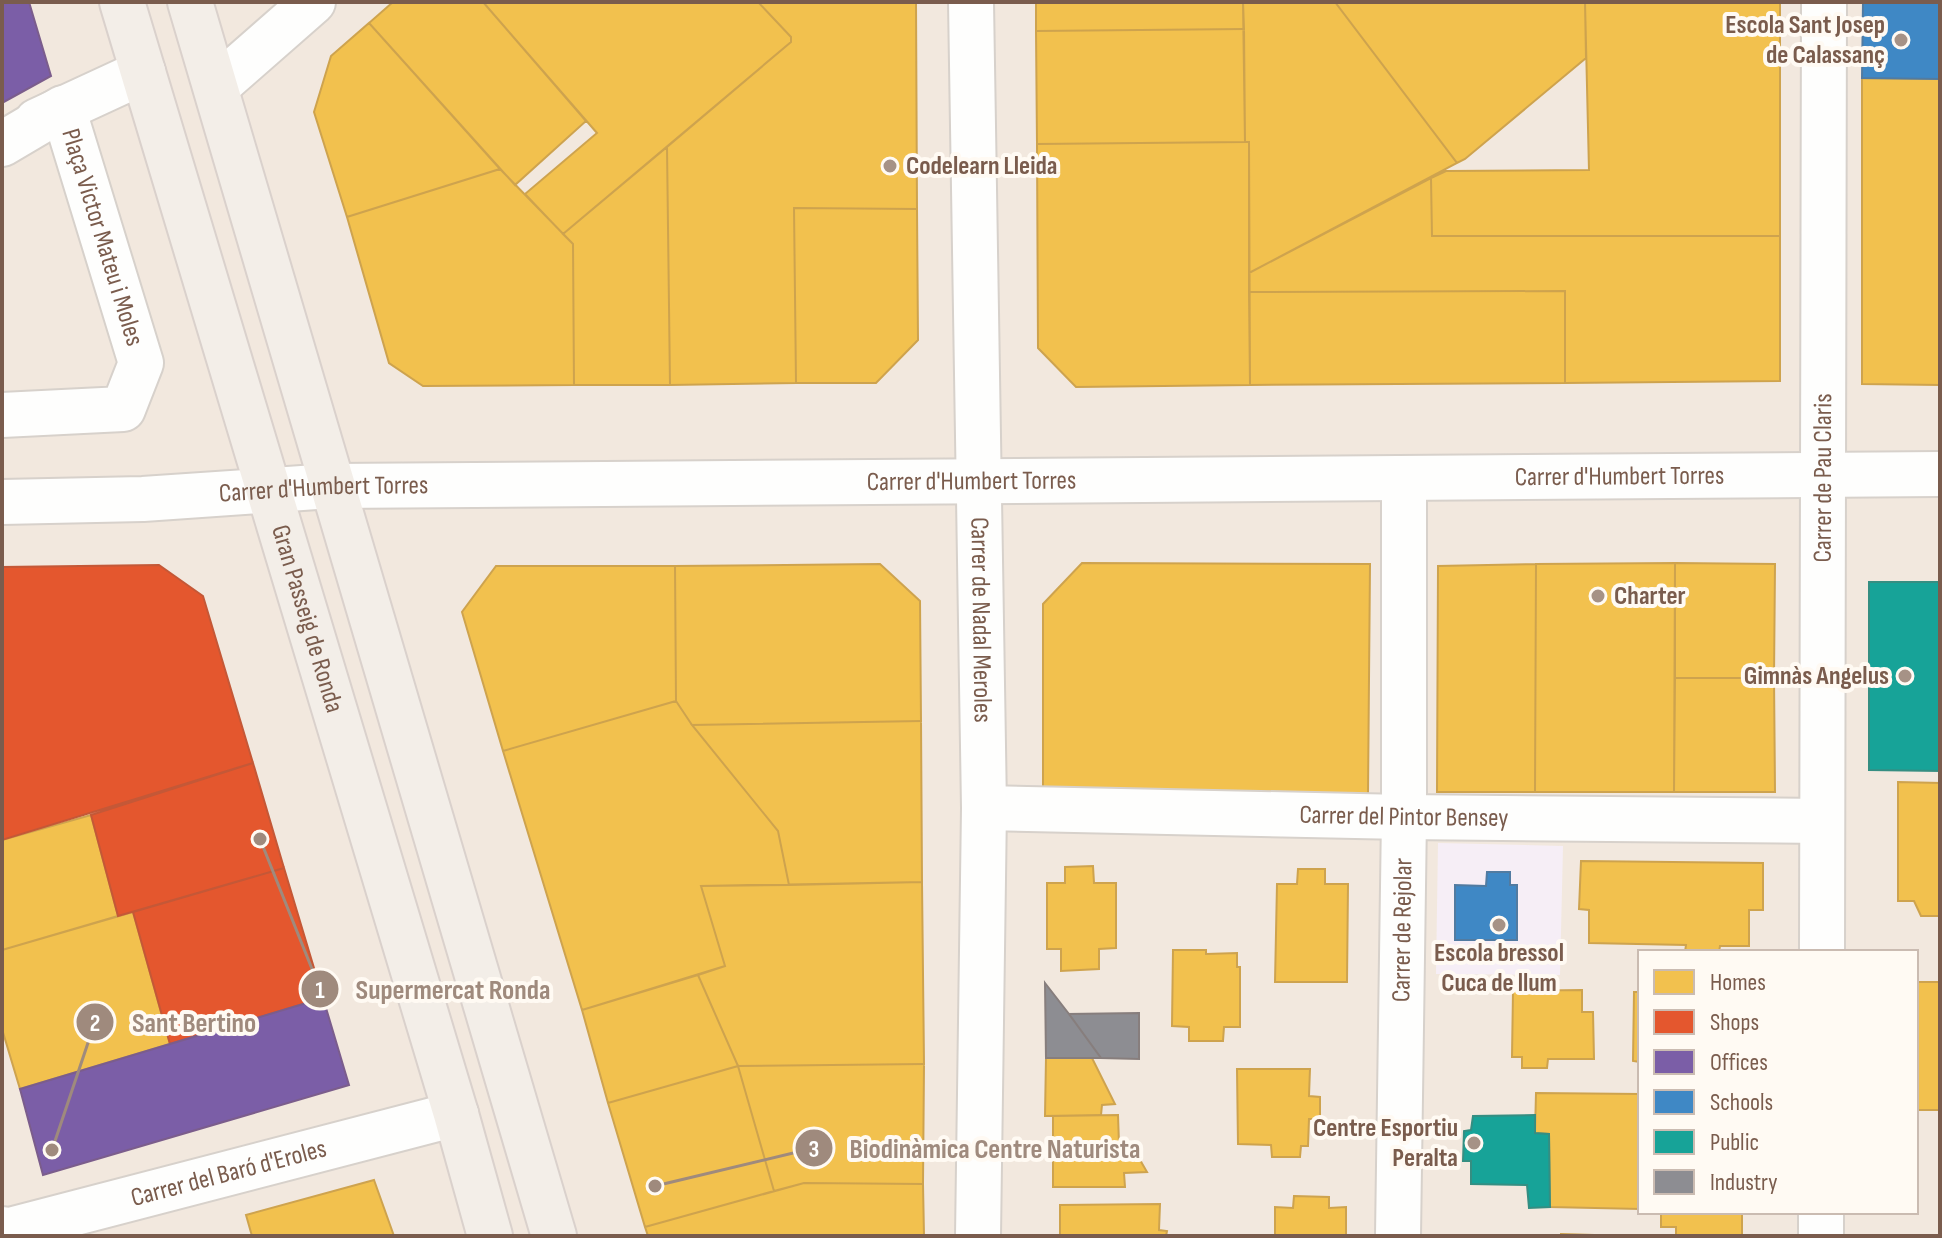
<svg xmlns="http://www.w3.org/2000/svg" width="1942" height="1238" viewBox="0 0 1942 1238" font-family="'Sofia Sans Condensed',sans-serif">
<rect width="100%" height="100%" fill="#f9f5f0"/>
<!-- residential -->
<path fill="#f2e8de" fill-rule="evenodd" d="M 2,2 L 1940,2 L 1940,1236 L 2,1236 ZM 1640,952 L 1916,952 L 1916,1212 L 1640,1212 Z"/>
<!-- education -->
<path fill="#f6eef6" d="M 1438,843 L 1563,846 L 1560,975 L 1436,974 Z"/>
<!-- homes -->
<path fill="#f2c14e" stroke="#cea34e" stroke-width="2" d="M 393,2 L 483,2 L 586,121 L 515,185 L 369,23 Z
M 483,2 L 758,2 L 791,37 L 791,42 L 563,234 L 525,194 L 597,133 Z
M 758,2 L 916,2 L 917,209 L 794,208 L 796,383 L 670,385 L 667,147 L 791,42 L 791,37 Z
M 1036,2 L 1243,2 L 1244,29 L 1036,31 Z
M 1243,2 L 1335,2 L 1457,163 L 1249,273 L 1249,142 L 1245,142 Z
M 1335,2 L 1585,2 L 1586,58 L 1465,159 L 1457,163 Z
M 1585,2 L 1780,2 L 1780,236 L 1432,236 L 1431,178 L 1446,171 L 1589,170 Z
M 369,23 L 500,169 L 347,217 L 314,112 L 331,56 Z
M 1244,29 L 1245,142 L 1037,144 L 1036,31 Z
M 1862,78 L 1940,79 L 1940,385 L 1862,384 Z
M 1245,142 L 1249,142 L 1250,385 L 1076,387 L 1038,348 L 1037,144 Z
M 667,147 L 670,385 L 574,385 L 573,244 L 563,234 Z
M 500,169 L 573,244 L 574,385 L 423,386 L 389,363 L 347,217 Z
M 1431,178 L 1432,236 L 1780,236 L 1780,381 L 1565,383 L 1565,291 L 1249,292 L 1249,273 Z
M 794,208 L 917,209 L 918,340 L 876,383 L 796,383 Z
M 1565,291 L 1565,383 L 1250,385 L 1249,292 Z
M 1082,563 L 1370,564 L 1368,794 L 1043,787 L 1043,604 Z
M 1675,563 L 1674,792 L 1535,792 L 1536,564 Z
M 1675,563 L 1775,564 L 1774,678 L 1675,678 Z
M 880,564 L 920,601 L 921,721 L 692,725 L 676,701 L 675,566 Z
M 1536,564 L 1535,792 L 1437,792 L 1438,566 Z
M 496,566 L 675,566 L 676,701 L 503,751 L 462,612 Z
M 1675,678 L 1774,678 L 1775,792 L 1674,792 Z
M 676,701 L 692,725 L 778,831 L 789,885 L 701,886 L 725,966 L 582,1010 L 503,751 Z
M 921,721 L 922,882 L 789,885 L 778,831 L 692,725 Z
M 1898,782 L 1940,783 L 1940,916 L 1921,916 L 1914,901 L 1898,901 Z
M 91,815 L 118,916 L 2,950 L 2,840 Z
M 1581,861 L 1763,863 L 1763,910 L 1749,910 L 1749,946 L 1720,946 L 1719,952 L 1685,952 L 1686,945 L 1589,943 L 1589,910 L 1579,909 Z
M 1093,866 L 1094,883 L 1116,883 L 1116,948 L 1099,949 L 1099,969 L 1061,971 L 1061,949 L 1047,949 L 1047,883 L 1065,883 L 1065,867 Z
M 1298,869 L 1325,869 L 1325,884 L 1348,884 L 1347,982 L 1275,982 L 1277,884 L 1297,884 Z
M 922,882 L 924,1064 L 738,1066 L 698,975 L 725,966 L 701,886 Z
M 133,912 L 170,1044 L 20,1089 L 2,1029 L 2,950 Z
M 1173,950 L 1206,950 L 1206,954 L 1237,953 L 1237,967 L 1240,967 L 1240,1027 L 1224,1027 L 1223,1041 L 1189,1041 L 1189,1027 L 1172,1026 Z
M 698,975 L 738,1066 L 608,1103 L 582,1010 Z
M 1916,982 L 1940,982 L 1940,1110 L 1916,1110 Z
M 1582,990 L 1582,1012 L 1593,1012 L 1594,1059 L 1548,1059 L 1547,1068 L 1522,1068 L 1522,1057 L 1512,1057 L 1513,991 Z
M 1634,992 L 1640,992 L 1640,1062 L 1633,1061 Z
M 1046,1058 L 1092,1058 L 1115,1104 L 1102,1105 L 1101,1115 L 1045,1116 Z
M 924,1064 L 923,1184 L 804,1183 L 774,1191 L 738,1066 Z
M 738,1066 L 774,1191 L 645,1227 L 608,1103 Z
M 1237,1069 L 1310,1069 L 1309,1096 L 1320,1097 L 1320,1119 L 1309,1119 L 1308,1146 L 1301,1146 L 1300,1157 L 1272,1157 L 1271,1145 L 1238,1144 Z
M 1536,1093 L 1640,1094 L 1640,1209 L 1550,1207 L 1549,1134 L 1535,1133 Z
M 1118,1115 L 1119,1144 L 1132,1146 L 1147,1172 L 1124,1173 L 1125,1187 L 1053,1187 L 1053,1116 Z
M 374,1180 L 394,1236 L 252,1236 L 246,1215 Z
M 804,1183 L 923,1184 L 924,1236 L 648,1236 L 645,1227 Z
M 1294,1196 L 1329,1197 L 1329,1208 L 1346,1207 L 1346,1236 L 1275,1236 L 1275,1207 L 1293,1208 Z
M 1160,1204 L 1159,1230 L 1167,1231 L 1166,1236 L 1055,1236 L 1060,1235 L 1060,1205 Z
M 1661,1212 L 1742,1212 L 1742,1236 L 1676,1236 L 1676,1227 L 1661,1227 Z
M 1561,1234 L 1628,1236 L 1561,1236 Z"/>
<!-- shops -->
<path fill="#e4572e" stroke="#c45837" stroke-width="2" d="M 159,565 L 203,596 L 253,763 L 2,840 L 2,567 Z
M 253,763 L 284,868 L 118,916 L 91,815 Z
M 284,868 L 323,998 L 170,1044 L 133,912 Z"/>
<!-- offices -->
<path fill="#7b5ea7" stroke="#7b5d8c" stroke-width="2" d="M 2,2 L 29,2 L 51,76 L 2,103 Z
M 323,998 L 349,1085 L 43,1175 L 20,1089 Z"/>
<!-- schools -->
<path fill="#3f88c5" stroke="#517ba1" stroke-width="2" d="M 1863,2 L 1940,2 L 1940,79 L 1862,78 Z
M 1487,872 L 1510,872 L 1510,885 L 1517,885 L 1517,940 L 1455,940 L 1455,885 L 1486,886 Z"/>
<!-- public -->
<path fill="#17a398" stroke="#358e82" stroke-width="2" d="M 1869,582 L 1940,582 L 1940,771 L 1869,770 Z
M 1535,1115 L 1535,1133 L 1549,1134 L 1550,1207 L 1529,1208 L 1527,1185 L 1471,1184 L 1471,1161 L 1463,1161 L 1464,1131 L 1471,1130 L 1473,1116 Z"/>
<!-- industry -->
<path fill="#8d8d92" stroke="#877e7d" stroke-width="2" d="M 1045,983 L 1069,1014 L 1101,1058 L 1046,1058 Z
M 1139,1013 L 1139,1059 L 1101,1058 L 1069,1014 Z"/>
<g fill="none" stroke-linecap="round" stroke-linejoin="round">
<defs>
<g id="minor">
<path id="s1" d="M 971,2 L 984,808 L 978,1236"/>
<path d="M 216,87 L 313,2"/>
<path d="M 37,121 L 143,72"/>
<path id="s2" d="M 2,144 L 63,108 L 141,363 L 123,409 L 2,415"/>
<path id="s3" d="M 2,502 L 143,499 L 331,486 L 1940,474"/>
<path id="s4" d="M 984,808 L 1404,817 L 1822,821"/>
<path id="s5" d="M 1822,952 L 1824,2"/>
<path id="s6" d="M 2,1229 L 10,1230 L 456,1114"/>
<path id="s7" d="M 1398,1236 L 1404,817 L 1404,478"/>
<path d="M 1821,1236 L 1821,1212"/>
</g>
<g id="major">
<path id="s8" d="M 122,2 L 456,1114 L 490,1236"/>
<path d="M 190,2 L 554,1236"/>
</g>
</defs>
<!-- minor casing -->
<use href="#minor" stroke="#d7d1cb" stroke-width="48"/>
<!-- major casing -->
<use href="#major" stroke="#dad1cc" stroke-width="48"/>
<!-- minor -->
<use href="#minor" stroke="#fefefd" stroke-width="44"/>
<!-- major -->
<use href="#major" stroke="#f3eee8" stroke-width="44"/>
</g>
<!-- markers -->
<g fill="#a69286" stroke="#fffaf3" stroke-width="3">
<circle cx="1901" cy="40" r="8"/>
<circle cx="890" cy="166" r="8"/>
<circle cx="1598" cy="596" r="8"/>
<circle cx="1905" cy="676" r="8"/>
<circle cx="1499" cy="925" r="8"/>
<circle cx="1474" cy="1143" r="8"/>
</g>
<g text-anchor="middle" dominant-baseline="central" stroke-width="8" stroke-linejoin="round" paint-order="stroke">
<!-- poi labels -->
<g font-size="26" font-weight="bold" fill="#7a5c4d" stroke="#fffaf3" text-anchor="end">
<text x="1885" y="25">Escola Sant Josep<tspan x="1885" dy="30">de Calassanç</tspan></text>
<text x="906" y="166" text-anchor="start">Codelearn Lleida</text>
<text x="1614" y="596" text-anchor="start">Charter</text>
<text x="1889" y="676">Gimnàs Angelus</text>
<text x="1499" y="953" text-anchor="middle">Escola bressol<tspan x="1499" dy="30">Cuca de llum</tspan></text>
<text x="1458" y="1128">Centre Esportiu<tspan x="1458" dy="30">Peralta</tspan></text>
</g>
<!-- street labels -->
<g font-size="26" fill="#7a5c4d" stroke="#fffaf3">
<text stroke="none"><textPath href="#s2" startOffset="206">Plaça Victor Mateu i Moles</textPath></text>
<text stroke="none"><textPath href="#s3" startOffset="1618">Carrer d'Humbert Torres</textPath></text>
<text stroke="none"><textPath href="#s5" startOffset="474">Carrer de Pau Claris</textPath></text>
<text stroke="none"><textPath href="#s3" startOffset="970">Carrer d'Humbert Torres</textPath></text>
<text stroke="none"><textPath href="#s3" startOffset="322">Carrer d'Humbert Torres</textPath></text>
<text stroke="none"><textPath href="#s8" startOffset="644">Gran Passeig de Ronda</textPath></text>
<text stroke="none"><textPath href="#s1" startOffset="618">Carrer de Nadal Meroles</textPath></text>
<text stroke="none"><textPath href="#s4" startOffset="420">Carrer del Pintor Bensey</textPath></text>
<text stroke="none"><textPath href="#s7" startOffset="306">Carrer de Rejolar</textPath></text>
<text stroke="none"><textPath href="#s6" startOffset="234">Carrer del Baró d'Eroles</textPath></text>
</g>
</g>
<!-- callouts -->
<path fill="none" stroke="#9f8a7d" stroke-width="3" d="M260 839L320 989M52 1150L95 1022M655 1186L814 1148"/>
<g fill="#9f8a7d" stroke="#fffaf3" stroke-width="3">
<circle cx="260" cy="839" r="8"/>
<circle cx="52" cy="1150" r="8"/>
<circle cx="655" cy="1186" r="8"/>
<circle cx="320" cy="989" r="20"/>
<circle cx="95" cy="1022" r="20"/>
<circle cx="814" cy="1148" r="20"/>
</g>
<g font-size="24" text-anchor="middle" font-weight="bold" fill="#fff">
<text x="320" y="998">1</text>
<text x="95" y="1031">2</text>
<text x="814" y="1157">3</text>
</g>
<g font-size="28" text-anchor="middle" font-weight="bold" fill="#9f8a7d" stroke="#fffaf3" stroke-width="8" stroke-linejoin="round" paint-order="stroke">
<text x="453" y="999">Supermercat Ronda</text>
<text x="194" y="1032">Sant Bertino</text>
<text x="995" y="1158">Biodinàmica Centre Naturista</text>
</g>
<!-- border -->
<rect width="1942" height="1238" fill="none" stroke="#7a5c4d" stroke-width="8"/>
<!-- legend -->
<rect x="1638" y="950" width="280" height="264" fill="#fffaf3" stroke="#cabbb1" stroke-width="2"/>
<rect x="1654" y="970" width="40" height="24" fill="#f2c14e" stroke="#cabbb1" stroke-width="2"/>
<text x="1710" y="990" font-size="24" fill="#7a5c4d">Homes</text>
<rect x="1654" y="1010" width="40" height="24" fill="#e4572e" stroke="#cabbb1" stroke-width="2"/>
<text x="1710" y="1030" font-size="24" fill="#7a5c4d">Shops</text>
<rect x="1654" y="1050" width="40" height="24" fill="#7b5ea7" stroke="#cabbb1" stroke-width="2"/>
<text x="1710" y="1070" font-size="24" fill="#7a5c4d">Offices</text>
<rect x="1654" y="1090" width="40" height="24" fill="#3f88c5" stroke="#cabbb1" stroke-width="2"/>
<text x="1710" y="1110" font-size="24" fill="#7a5c4d">Schools</text>
<rect x="1654" y="1130" width="40" height="24" fill="#17a398" stroke="#cabbb1" stroke-width="2"/>
<text x="1710" y="1150" font-size="24" fill="#7a5c4d">Public</text>
<rect x="1654" y="1170" width="40" height="24" fill="#8d8d92" stroke="#cabbb1" stroke-width="2"/>
<text x="1710" y="1190" font-size="24" fill="#7a5c4d">Industry</text>
</svg>
